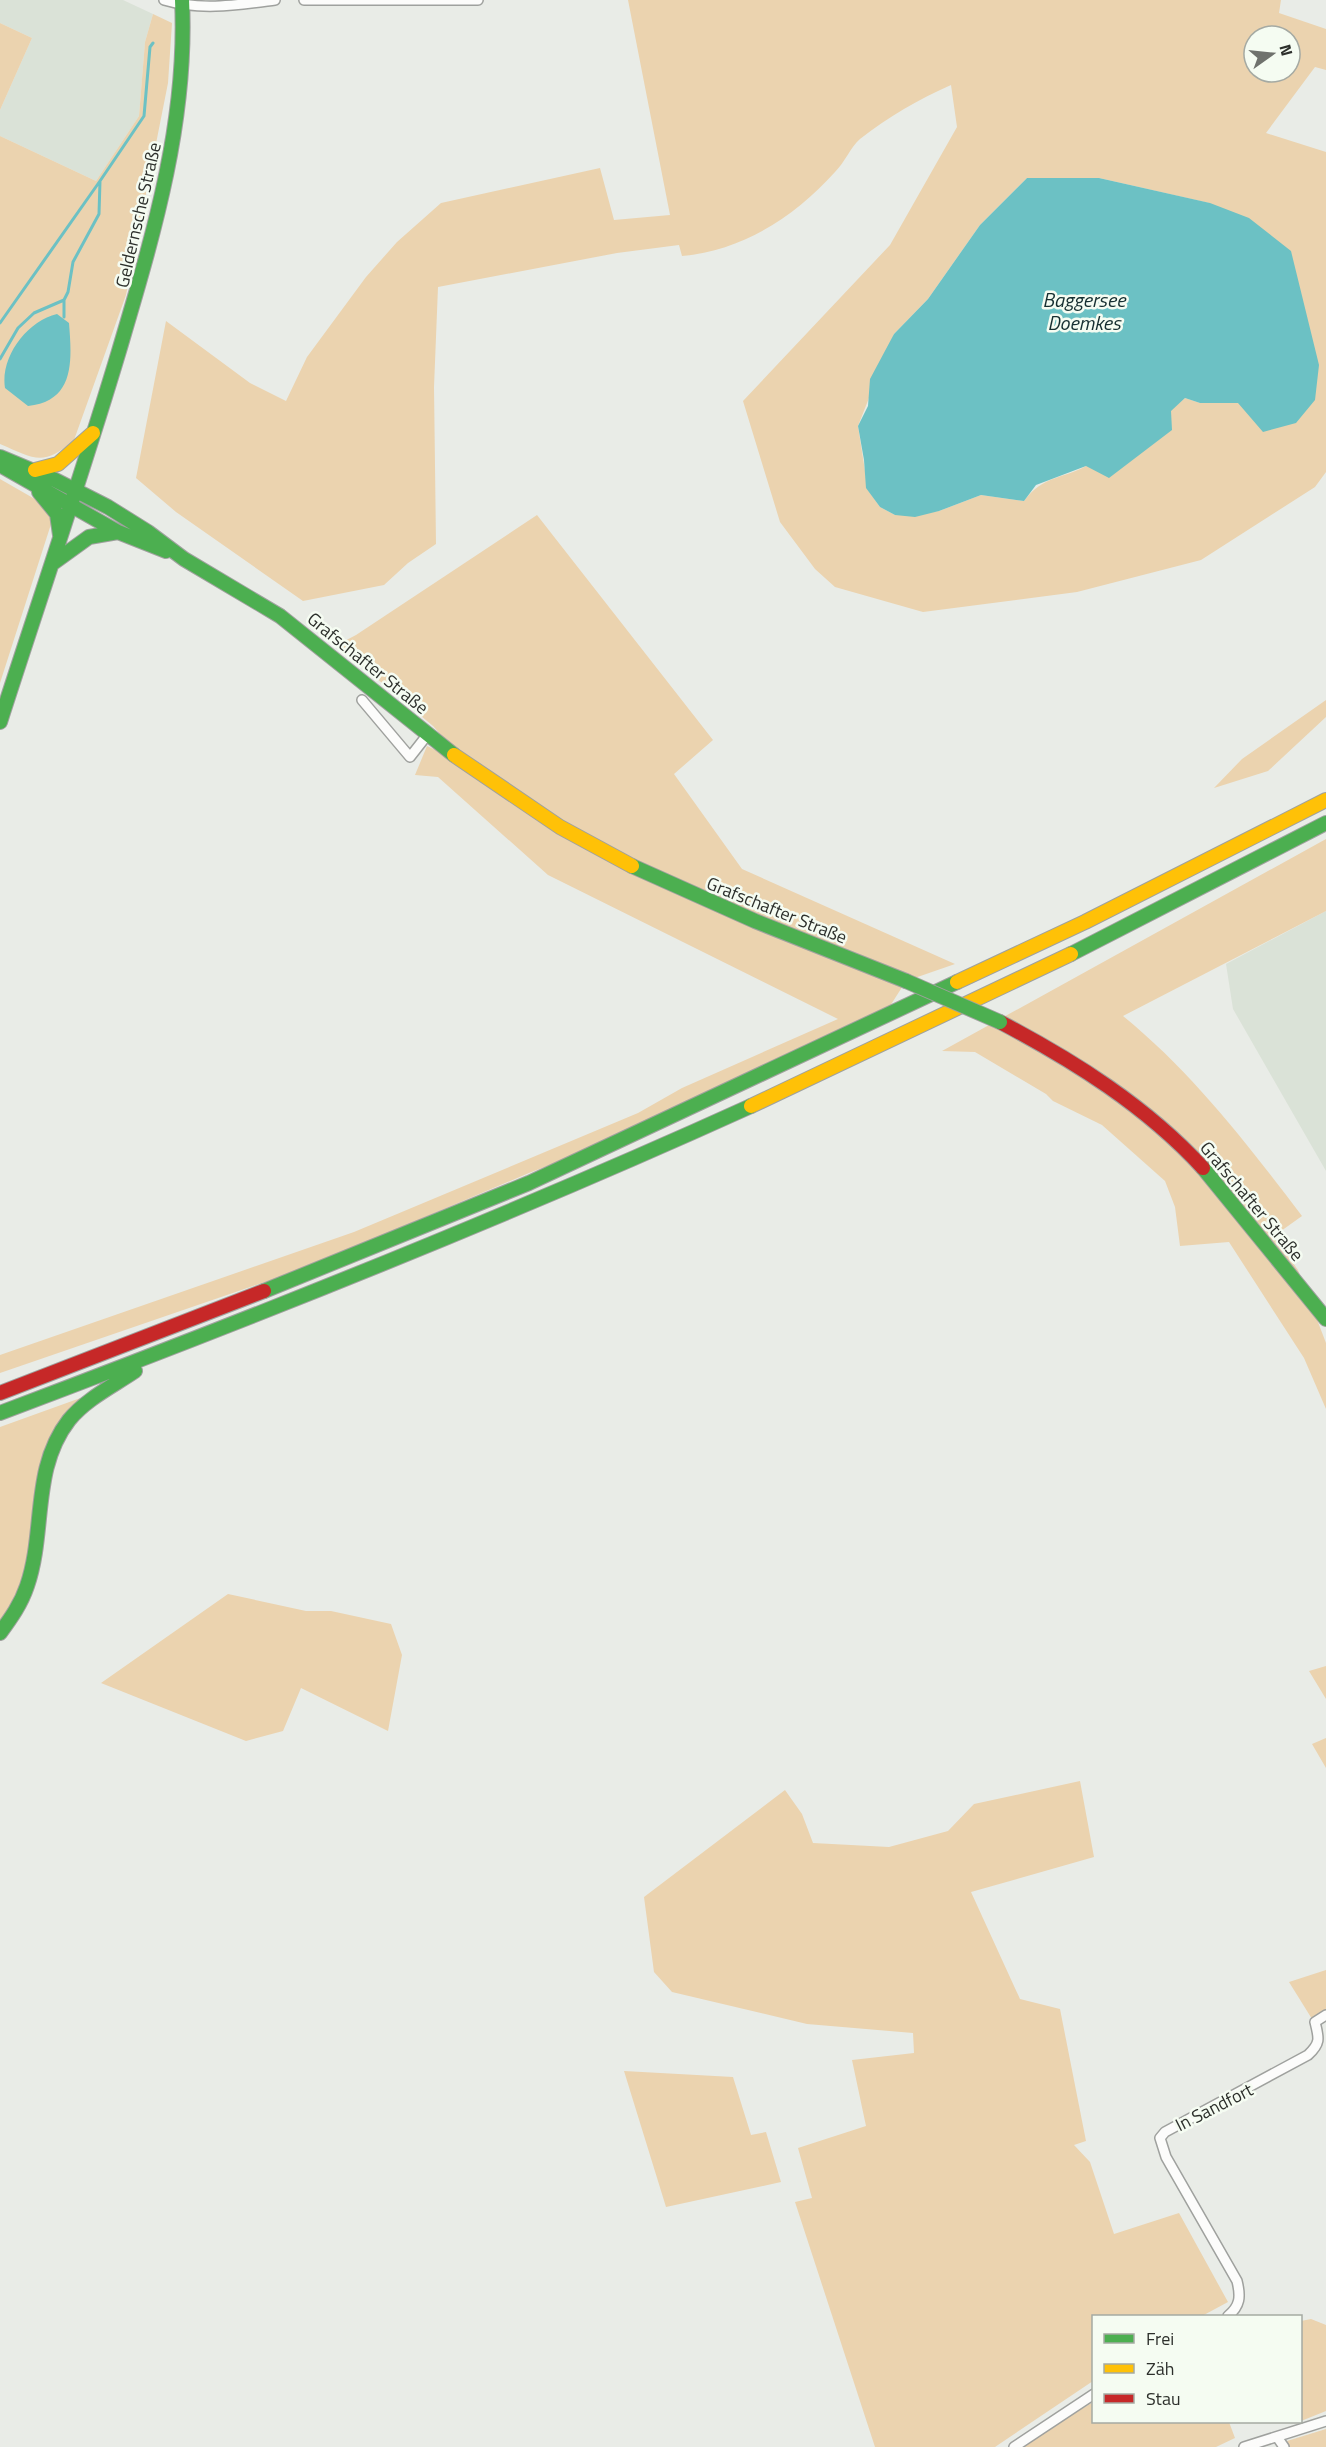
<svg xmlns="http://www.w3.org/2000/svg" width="1326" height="2447" viewBox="0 0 1326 2447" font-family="'Titillium Web',sans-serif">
<rect width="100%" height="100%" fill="#e9ece7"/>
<!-- built -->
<path fill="#dae2d7" d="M 0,0 L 123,0 L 153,14 L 145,42 L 139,116 L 96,181 L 0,136 L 0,110 L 32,38 L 0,23 Z
M 1326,911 L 1326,1171 L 1233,1009 L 1226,964 Z"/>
<!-- green -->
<path fill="#ebd3af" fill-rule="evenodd" d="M 628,0 L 1281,0 L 1279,13 L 1326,29 L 1326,70 L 1315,67 L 1266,133 L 1326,152 L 1326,472 L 1315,487 L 1201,560 L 1077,592 L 923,612 L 835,587 L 815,569 L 780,522 L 743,401 L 890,245 L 957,127 L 951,85 C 919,99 888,117 860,139 C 850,148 845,162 835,172 C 794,217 744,250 682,256 L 679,245 L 617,253 L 438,287 L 434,387 L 436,544 L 408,563 L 384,585 L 303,601 L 176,512 L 136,478 L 166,321 L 250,383 L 286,401 L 307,357 L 366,277 L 397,242 L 441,203 L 600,168 L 614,220 L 670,215 ZM 1254,36 L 1290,36 L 1290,72 L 1254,72 ZM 1027,178 L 1099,178 L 1209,203 L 1238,403 L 1200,403 L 1185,398 C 1158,422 1119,449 1086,466 C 1060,480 1044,475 1024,501 L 981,495 L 939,511 L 895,515 L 880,507 L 868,490 L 858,426 L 894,334 L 928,299 L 980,225 Z
M 153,14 L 172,23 L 168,83 L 126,295 L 74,440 C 43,467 35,459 0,444 L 0,136 L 96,181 L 139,116 L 145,42 Z
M 0,23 L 32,38 L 0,110 Z
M 0,479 L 47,506 L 52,521 L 0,683 Z
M 537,515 L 713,740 L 674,774 L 742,869 L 955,964 L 906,981 L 883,1017 L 699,1107 L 529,1173 L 300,1270 L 0,1373 L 0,1355 L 354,1232 L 638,1113 L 682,1088 L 838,1019 L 548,875 L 438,777 L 415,775 L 427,746 L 468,765 L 433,726 L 337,645 L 356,635 Z
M 1326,700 L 1326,717 L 1268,771 L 1214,788 L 1242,759 Z
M 1326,839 L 1326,911 L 1123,1016 C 1193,1073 1248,1145 1302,1216 L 1274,1236 L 1298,1270 L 1326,1343 L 1326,1409 L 1304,1358 L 1229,1242 L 1180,1246 L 1175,1207 L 1165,1181 L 1102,1125 L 1053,1101 L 1046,1094 L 975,1052 L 942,1051 Z
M 86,1396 L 57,1425 L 28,1563 L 15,1602 L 0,1624 L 0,1427 Z
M 228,1594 L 306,1611 L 331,1611 L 391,1624 L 402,1655 L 388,1731 L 301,1688 L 283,1731 L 246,1741 L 101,1683 Z
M 1326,1666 L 1326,1699 L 1309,1671 Z
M 1326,1738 L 1326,1768 L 1312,1744 Z
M 1080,1781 L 1094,1857 L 971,1892 L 1020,1999 L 1060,2009 L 1086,2141 L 1074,2145 L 1090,2162 L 1114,2234 L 1179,2213 L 1228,2302 L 1202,2316 L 1094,2316 L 1093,2381 L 995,2447 L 875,2447 L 795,2202 L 812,2198 L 798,2148 L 866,2126 L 852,2060 L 914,2053 L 913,2033 L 807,2024 L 672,1992 L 654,1972 L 644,1897 L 785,1790 L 802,1814 L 813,1843 L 889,1847 L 948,1831 L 974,1804 Z
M 1326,1970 L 1326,2011 L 1312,2019 L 1289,1982 Z
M 624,2071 L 733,2077 L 751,2135 L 766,2132 L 781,2182 L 666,2207 Z
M 1311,2319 L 1326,2325 L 1326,2411 L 1301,2421 L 1301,2321 Z
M 1093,2402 L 1094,2422 L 1229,2422 L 1235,2438 L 1216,2447 L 1020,2447 Z
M 1326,2429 L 1326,2447 L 1290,2447 L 1287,2441 Z"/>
<!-- water -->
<path fill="#6cc1c4" d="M 1027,178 L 1099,178 L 1210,203 L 1249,218 L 1291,251 L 1319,365 L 1315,400 L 1296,423 L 1263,432 L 1238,403 L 1200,403 L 1185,398 L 1171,411 L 1172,430 L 1109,478 L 1086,466 L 1036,485 L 1024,501 L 981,495 L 939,511 L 915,517 L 895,515 L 880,507 L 866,488 L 864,460 L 858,426 L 868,406 L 870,379 L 894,334 L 928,299 L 980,225 Z
M 57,314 L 69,323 C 72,361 75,401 28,406 L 5,388 C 0,357 27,321 57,314 Z"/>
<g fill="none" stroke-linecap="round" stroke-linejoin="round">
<!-- stream -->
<path stroke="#6cc1c4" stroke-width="3" d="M 64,317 L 64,300
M 0,323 L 100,181
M 0,359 L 18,328 L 34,313 L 64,300 L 68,292 L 73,262 L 99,214 L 100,181 L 144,116 L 150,47 L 153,43"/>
<defs>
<path id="street" d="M 164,0 C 201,11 237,5 275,0
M 304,0 L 478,0
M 362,700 L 410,757 L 428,734
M 1228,2316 C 1240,2306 1241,2297 1237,2281 L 1166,2157 L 1160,2138 L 1165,2132 L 1308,2055 C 1321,2043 1319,2038 1315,2022 L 1326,2015
M 1277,2437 L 1284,2447
M 1014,2447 L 1094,2394
M 1244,2447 L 1326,2421"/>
<path id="fast" d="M 0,457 L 55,480 L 108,507 L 148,532 L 184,559 L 280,616 L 454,755
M 0,465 L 118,532 L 166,551
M 39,492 L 57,514 L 60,535
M 53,563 L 89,537 L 118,532
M 0,722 C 40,598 82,475 119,351 C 153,236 188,121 182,0
M 632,866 L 755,921 L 906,981
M 1071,954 L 1326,823
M 1203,1168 L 1326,1319
M 264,1291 L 529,1183 L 957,982
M 0,1413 C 253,1318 504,1218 751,1106
M 0,1633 C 11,1618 21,1604 27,1586 C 46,1531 31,1469 69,1420 C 86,1399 113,1386 135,1371"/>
<path id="slow" d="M 35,470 L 58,464 L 93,433
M 454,755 L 560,827 L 632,866
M 957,982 L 1085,922 L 1326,800
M 751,1106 L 1071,954"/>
<path id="jam" d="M 1000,1022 C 1074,1061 1146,1106 1203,1168
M 0,1393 L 264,1291"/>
</defs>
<!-- street casing -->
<use href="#street" stroke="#9fa19e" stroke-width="12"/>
<!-- fast casing -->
<use href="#fast" stroke="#9fa19e" stroke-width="16"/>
<!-- slow casing -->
<use href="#slow" stroke="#9fa19e" stroke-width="16"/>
<!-- jam casing -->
<use href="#jam" stroke="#9fa19e" stroke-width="16"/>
<!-- street -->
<use href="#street" stroke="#fcfcfb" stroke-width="9"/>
<!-- fast -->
<use href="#fast" stroke="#4caf50" stroke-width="14"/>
<!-- slow -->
<use href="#slow" stroke="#ffc107" stroke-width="14"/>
<!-- jam -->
<use href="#jam" stroke="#c62828" stroke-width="14"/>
<defs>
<path id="fast-bridge" d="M 906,981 L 1000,1022"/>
</defs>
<!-- fast-bridge casing -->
<use href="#fast-bridge" stroke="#9fa19e" stroke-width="16" stroke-linecap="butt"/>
<!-- fast-bridge -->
<use href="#fast-bridge" stroke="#4caf50" stroke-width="14"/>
</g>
<g text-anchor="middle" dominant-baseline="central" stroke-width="5" stroke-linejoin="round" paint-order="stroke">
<!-- street labels -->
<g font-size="18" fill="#2d302c" stroke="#f5fcf2">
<text transform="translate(138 215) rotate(-77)">Geldernsche Straße</text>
<text transform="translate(368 663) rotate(39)">Grafschafter Straße</text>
<text transform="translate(777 910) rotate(22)">Grafschafter Straße</text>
<text transform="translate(1252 1201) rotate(50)">Grafschafter Straße</text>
<text transform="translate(1214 2107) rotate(-27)">In Sandfort</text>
</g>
<!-- water labels -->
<g font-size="20" font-style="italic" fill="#162f31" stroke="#f5fcf2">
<text x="1084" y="299">Baggersee<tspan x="1084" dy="23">Doemkes</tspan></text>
</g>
</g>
<!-- legend -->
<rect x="1092" y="2315" width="210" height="108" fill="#f5fcf2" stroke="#a5aaa3" stroke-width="1.5"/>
<rect x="1104" y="2334" width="30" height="9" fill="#4caf50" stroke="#a5aaa3" stroke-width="1.5"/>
<text x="1146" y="2345" font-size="18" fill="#2d302c">Frei</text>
<rect x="1104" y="2364" width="30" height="9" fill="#ffc107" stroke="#a5aaa3" stroke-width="1.5"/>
<text x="1146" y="2375" font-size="18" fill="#2d302c">Zäh</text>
<rect x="1104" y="2394" width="30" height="9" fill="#c62828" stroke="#a5aaa3" stroke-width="1.5"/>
<text x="1146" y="2405" font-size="18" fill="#2d302c">Stau</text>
<!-- north arrow -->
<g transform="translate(1272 54) rotate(75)"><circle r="28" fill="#f5fcf2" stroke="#a5aaa3" stroke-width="1.5"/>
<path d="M0-4.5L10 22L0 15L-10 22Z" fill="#6f726d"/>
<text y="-9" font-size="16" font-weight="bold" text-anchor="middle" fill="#2d302c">N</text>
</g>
</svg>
